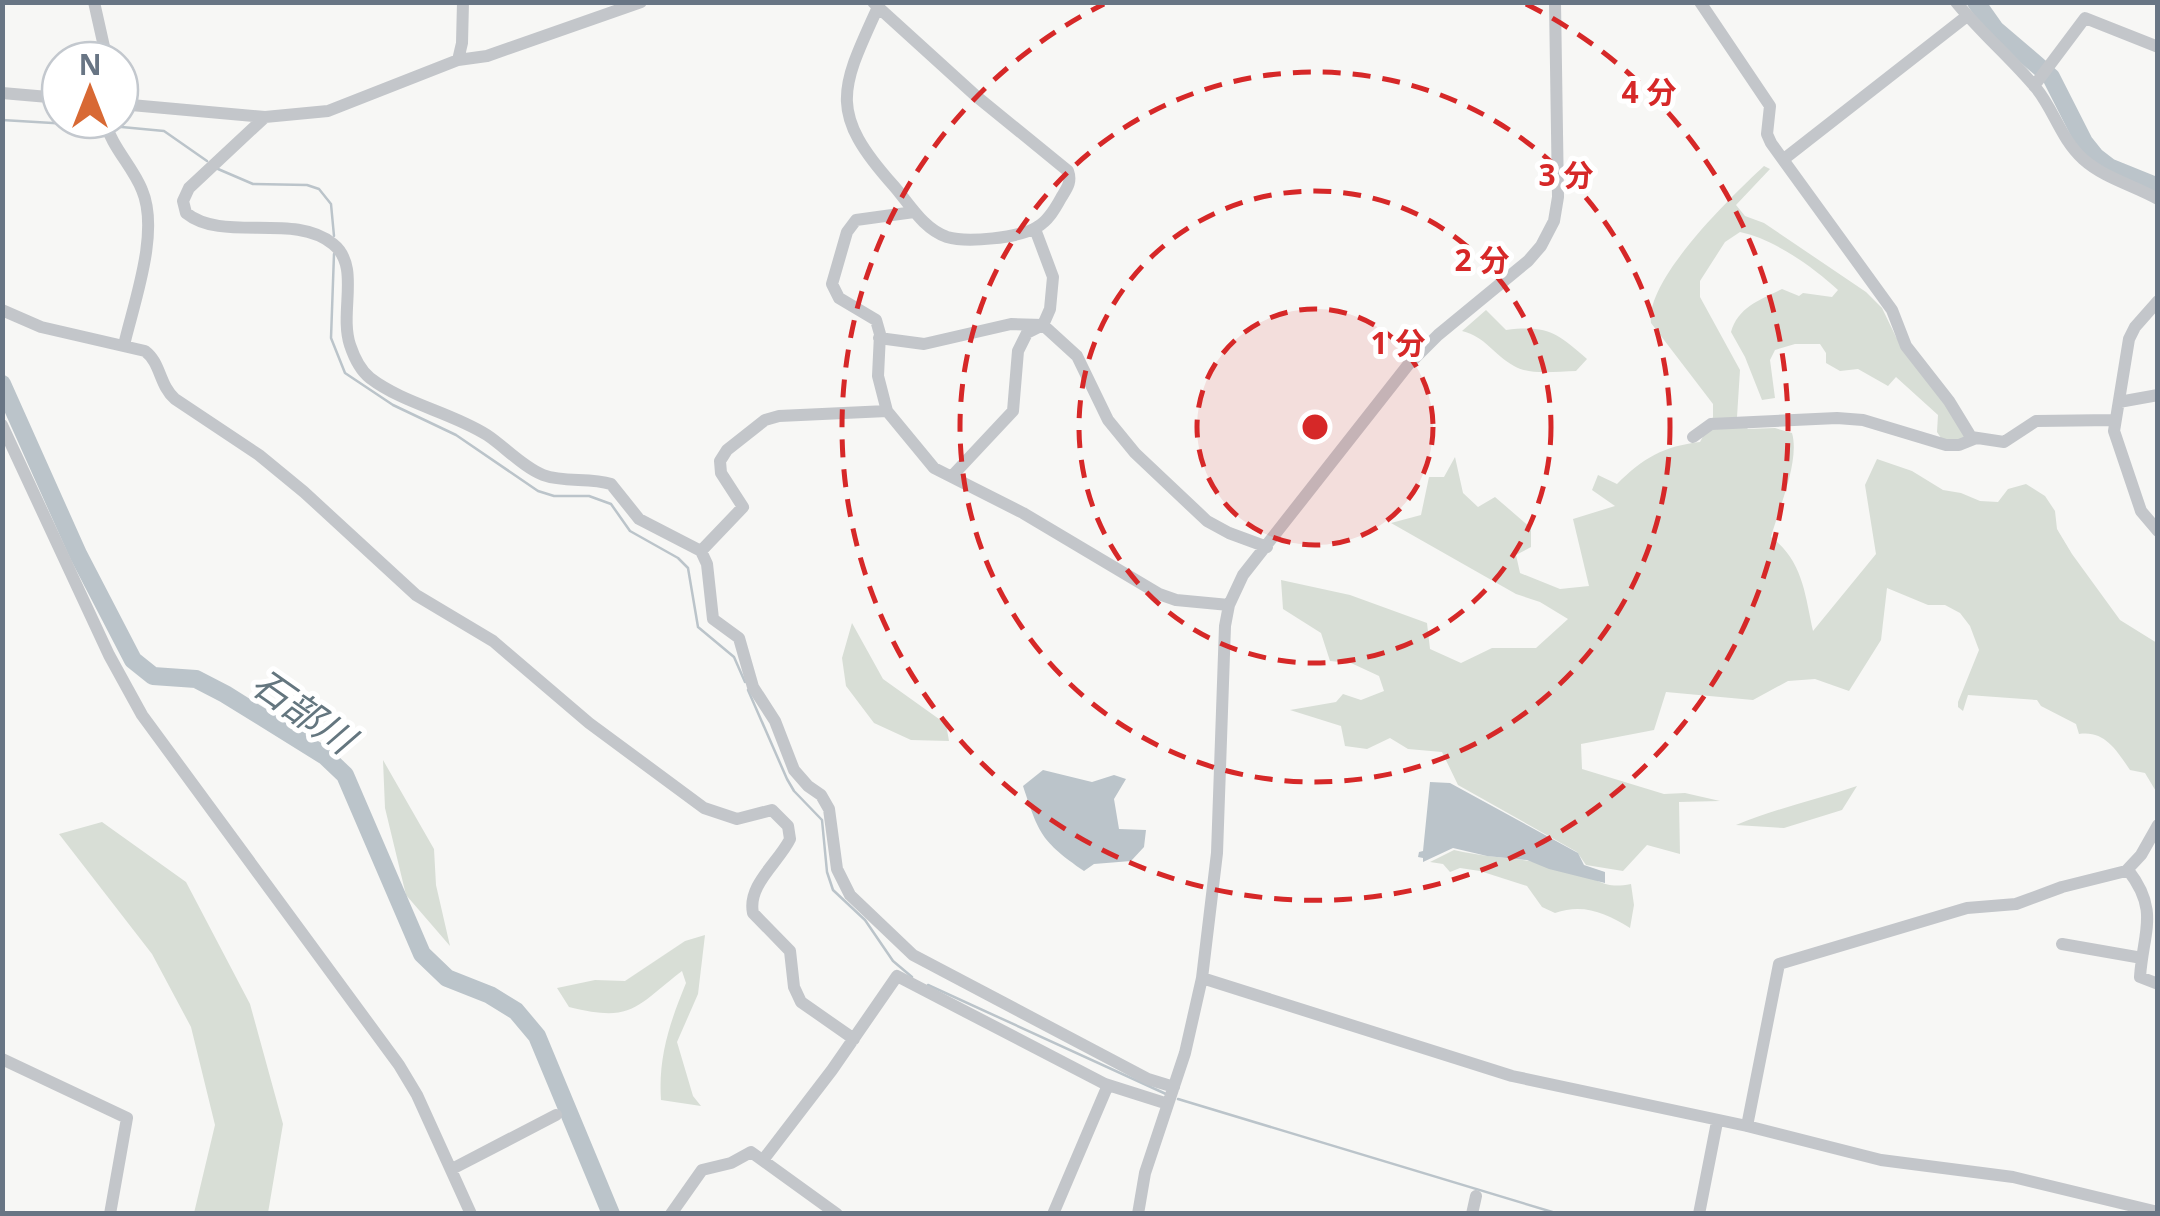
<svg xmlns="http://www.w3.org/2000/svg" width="2160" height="1216" viewBox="0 0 2160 1216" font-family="'Noto Sans','Noto Sans JP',sans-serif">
<rect width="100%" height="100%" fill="#f7f7f5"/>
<!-- green -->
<path fill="#d8ded6" d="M 1764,166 L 1770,169 L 1736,205 L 1745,216 L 1764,223 L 1866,292 L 1882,308 L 1896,337 L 1927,375 L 1967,440 L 1943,441 L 1937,432 L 1938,415 L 1896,377 L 1888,386 L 1858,369 L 1840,371 L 1826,363 L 1826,353 L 1820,344 L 1795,344 L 1775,350 L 1770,360 L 1775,398 L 1762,400 L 1745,357 L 1731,332 C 1738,307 1760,300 1782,289 L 1799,296 L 1803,293 L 1832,297 L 1838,290 C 1813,267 1774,239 1740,232 L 1725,242 L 1700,281 L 1700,297 L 1740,370 L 1737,417 L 1748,429 L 1775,428 L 1792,433 C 1800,461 1779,508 1771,537 C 1803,561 1805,595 1813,631 L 1876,554 L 1865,485 L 1877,459 L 1912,471 L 1943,490 L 1961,493 L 1980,501 L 1998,502 L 2008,489 L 2026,484 L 2045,496 L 2055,511 L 2057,529 L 2072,554 L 2120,620 L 2157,643 L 2157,793 L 2145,773 L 2130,770 C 2117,751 2105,730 2079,734 L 2076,724 L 2041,706 L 2037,700 L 1968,695 L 1963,711 L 1958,707 L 1958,702 L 1979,650 L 1970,626 L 1960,613 L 1945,605 L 1928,605 L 1887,588 L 1881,640 L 1849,691 L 1815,679 L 1788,681 L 1753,700 L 1666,692 L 1654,730 L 1581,744 L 1582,769 L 1664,794 L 1685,793 L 1720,801 L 1679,802 L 1680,854 L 1647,845 L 1623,871 L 1586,865 L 1577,852 L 1458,785 L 1442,752 L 1408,749 L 1390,738 L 1367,749 L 1345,746 L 1341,726 L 1290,710 L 1336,702 L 1343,694 L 1361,700 L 1384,691 L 1379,676 L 1351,663 L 1330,661 L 1321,633 L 1283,609 L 1281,580 L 1350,595 L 1427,623 L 1430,649 L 1461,663 L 1492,648 L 1536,648 L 1568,619 L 1540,602 L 1516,594 L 1391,523 L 1421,515 L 1429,477 L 1444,477 L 1455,457 L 1463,493 L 1478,507 L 1495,497 L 1531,528 L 1531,547 L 1516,555 L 1520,573 L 1560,589 L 1589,586 L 1573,519 L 1615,506 L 1592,490 L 1598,475 L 1617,484 C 1643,458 1664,446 1700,442 L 1713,417 L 1713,404 L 1651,323 C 1645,279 1733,195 1764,166 Z
M 1486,310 L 1506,330 C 1548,325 1557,333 1587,359 L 1576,371 C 1557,371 1531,376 1514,366 C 1494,355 1486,337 1462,331 Z
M 852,623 L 883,679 L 946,724 L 949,741 L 911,740 L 874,723 L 846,686 L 842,658 Z
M 383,760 L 434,849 L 436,885 L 450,946 L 406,895 L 385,808 Z
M 1857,786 L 1842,810 L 1784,828 L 1736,825 C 1777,808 1816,800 1857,786 Z
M 102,822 L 186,882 L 250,1004 L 283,1124 L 268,1213 L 194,1213 L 215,1125 L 191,1027 L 152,954 L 59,834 Z
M 1454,850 C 1496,860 1538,857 1579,873 C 1602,881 1605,889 1631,884 L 1634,905 L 1630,928 C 1606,913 1583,903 1555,913 L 1542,907 L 1527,886 L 1480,871 L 1460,868 L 1450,872 L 1443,864 L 1430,862 Z
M 705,935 L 698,994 L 677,1042 L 693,1096 L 701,1106 L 661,1100 C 658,1057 670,1022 686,983 L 682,971 C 635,1007 633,1023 569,1007 L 557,988 L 595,980 L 625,981 L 685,941 Z"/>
<!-- water -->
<path fill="#bbc4ca" d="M 1043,770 L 1092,782 L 1114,775 L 1126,779 L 1114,799 L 1119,829 L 1146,830 L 1144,847 L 1131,861 L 1094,864 L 1084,871 C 1041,841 1039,834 1023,786 Z
M 1430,782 L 1450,783 L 1578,853 L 1584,865 L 1605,872 L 1605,883 L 1549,869 L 1527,860 L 1487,856 L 1453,848 L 1423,862 L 1423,858 L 1418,857 L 1419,852 L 1423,851 Z"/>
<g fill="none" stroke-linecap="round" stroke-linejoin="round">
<!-- stream -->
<path stroke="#bbc4ca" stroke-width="2.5" d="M 2,120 L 103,126
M 111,126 L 164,131 L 207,161
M 218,169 L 253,184 L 307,185 L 319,189 L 331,204 L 334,236
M 334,254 L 331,338 L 345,373 L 393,405 L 456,435 L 538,491 L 554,496 L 589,496 L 611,504 L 630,531 L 678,558 L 688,568 L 698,627 L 734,657 L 745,682
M 748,690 L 787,779 L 794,791 L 822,820 L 827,872 L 833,890 L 865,920 L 893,961 L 912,977
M 928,985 L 1166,1094
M 1178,1099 L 1559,1214"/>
<!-- river -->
<path stroke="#bbc4ca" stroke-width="18" d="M 1976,2 L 1995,29 L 2051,77 L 2084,142 L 2096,157 L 2109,167 L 2158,187
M 2,384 L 78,554 L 133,660 L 153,676 L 196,679 L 225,694 L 325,756 L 345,775 L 422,954 L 447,978 L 490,995 L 516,1011 L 537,1036 L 611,1214"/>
<!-- minor -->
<path stroke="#c3c6ca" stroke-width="12" d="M 94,2 L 107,60
M 873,2 L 878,7 L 976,96 L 1068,171 C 1072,182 1067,188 1061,198 C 1055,209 1048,221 1037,227 C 1019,238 967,243 947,237 C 923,229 909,203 893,185 C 828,112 840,90 878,7
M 1700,2 L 1770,106 L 1767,134 L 1771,143 L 1892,310 L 1906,346 L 1949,401 L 1971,437 L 2004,442 L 2036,421 L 2114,420
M 1956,2 C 1981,33 2011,58 2036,88 C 2054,110 2061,139 2083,159 C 2104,178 2133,185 2158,199
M 458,60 L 462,43 L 463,2
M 2034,86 L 2085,18 L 2158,47
M 2,93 L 60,98
M 120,104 L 265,117 L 328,111 L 458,60 L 487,56 L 641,2
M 265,117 L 189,188 L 183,201 L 186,213 C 223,243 294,212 333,244 C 361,266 339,312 350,345 C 354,357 360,370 370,378 C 404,404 451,412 487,435 C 505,447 523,467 543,475 C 564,483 590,477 611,484 L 639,519 L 701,551 L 707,564 L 713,619 L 739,638 L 753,687 L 775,721 L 794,770 L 808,786 L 821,795 L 829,809 L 837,869 L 850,895 L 913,955 L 1148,1079 L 1174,1087
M 105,120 C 111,147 132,165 142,190 C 160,232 134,302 124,345
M 1784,159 L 1967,16
M 914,212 L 856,220 L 847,232 L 832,284 L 839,298 L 876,320 L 880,334 L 878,376 L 887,411 L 934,468 L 1023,513 L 1159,594 L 1176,600 L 1229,605
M 2158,301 L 2135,327 L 2129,339 L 2114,431 L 2141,511 L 2158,531
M 2,310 L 41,327 L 145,351 C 161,363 159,385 175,399 L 259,455 L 304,492 L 416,595 L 493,641 L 589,723 L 704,808 L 737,819 L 772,810 L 788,826 L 790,839 C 779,862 747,885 753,913 L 790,951 L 794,987 L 801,1002 L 854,1039
M 879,338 L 924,344 L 1011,324 L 1043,325 L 1077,356 L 1108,420 L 1135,453 L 1207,521 L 1229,533 L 1267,547
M 2119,402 L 2158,395
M 2,425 L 109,655 L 142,715 L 399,1065 L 417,1095 L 471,1214
M 1693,437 L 1711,424 L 1837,418 L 1863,420 L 1946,445 L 1959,445 L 1974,439
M 953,475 L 1013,411 L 1018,351 L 1027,333 L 1043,325 L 1050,309 L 1053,277 L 1035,229
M 701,551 L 743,507 L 721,473 L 720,461 L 727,450 L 765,420 L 779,416 L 887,411
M 2128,870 C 2160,911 2143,932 2140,977 L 2158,984
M 2062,944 L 2142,958
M 1202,978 L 1512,1076 L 1747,1126 L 1881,1160 L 2013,1177 L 2158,1212
M 2,1059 L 127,1118 L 110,1214
M 1747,1126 L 1779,964 L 1967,908 L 2016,904 L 2062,887 L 2126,871 L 2141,855 L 2158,825
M 763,1160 L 832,1070 L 897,976 L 1105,1084 L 1168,1104
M 452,1169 L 556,1115
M 671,1214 L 702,1170 L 731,1163 L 751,1152 L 837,1214
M 1053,1214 L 1108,1085
M 1138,1214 L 1145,1173 L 1185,1053 L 1202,978 L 1217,853 L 1225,626 L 1229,605 L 1243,575 L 1408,365 L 1438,335 L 1528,261 L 1541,246 L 1554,221 L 1558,197 L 1555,2
M 1472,1214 L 1476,1196
M 1699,1214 L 1717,1122"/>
</g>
<!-- distance rings -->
<circle cx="1315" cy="427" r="118" fill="#d62828" fill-opacity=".12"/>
<g fill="none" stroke="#d62828" stroke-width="5" stroke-dasharray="18 12">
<circle cx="1315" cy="427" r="118"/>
<circle cx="1315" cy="427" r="236"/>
<circle cx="1315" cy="427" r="355"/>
<path d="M1526 4A473 473 0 1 1 1104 4"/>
</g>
<g text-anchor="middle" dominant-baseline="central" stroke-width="10" stroke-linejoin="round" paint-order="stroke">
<!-- water labels -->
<g font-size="38" font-style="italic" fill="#64767f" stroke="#fff">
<text transform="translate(304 710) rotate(35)">石部川</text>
</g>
</g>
<circle cx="1315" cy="427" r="15" fill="#d62828" stroke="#fff" stroke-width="5"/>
<g font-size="30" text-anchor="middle" font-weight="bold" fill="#d62828" stroke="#fff" stroke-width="10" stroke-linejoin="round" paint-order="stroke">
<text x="1649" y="103">4 分</text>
<text x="1566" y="186">3 分</text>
<text x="1482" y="271">2 分</text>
<text x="1398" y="354">1 分</text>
</g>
<!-- border -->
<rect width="2160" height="1216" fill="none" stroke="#687584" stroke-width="10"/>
<!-- north arrow -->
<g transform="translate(90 90)"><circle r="48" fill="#ffffff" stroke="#c3c8ce" stroke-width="2.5"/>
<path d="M0-8L18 38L0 25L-18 38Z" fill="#d86934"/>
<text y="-15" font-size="28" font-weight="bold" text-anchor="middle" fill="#687584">N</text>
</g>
</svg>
